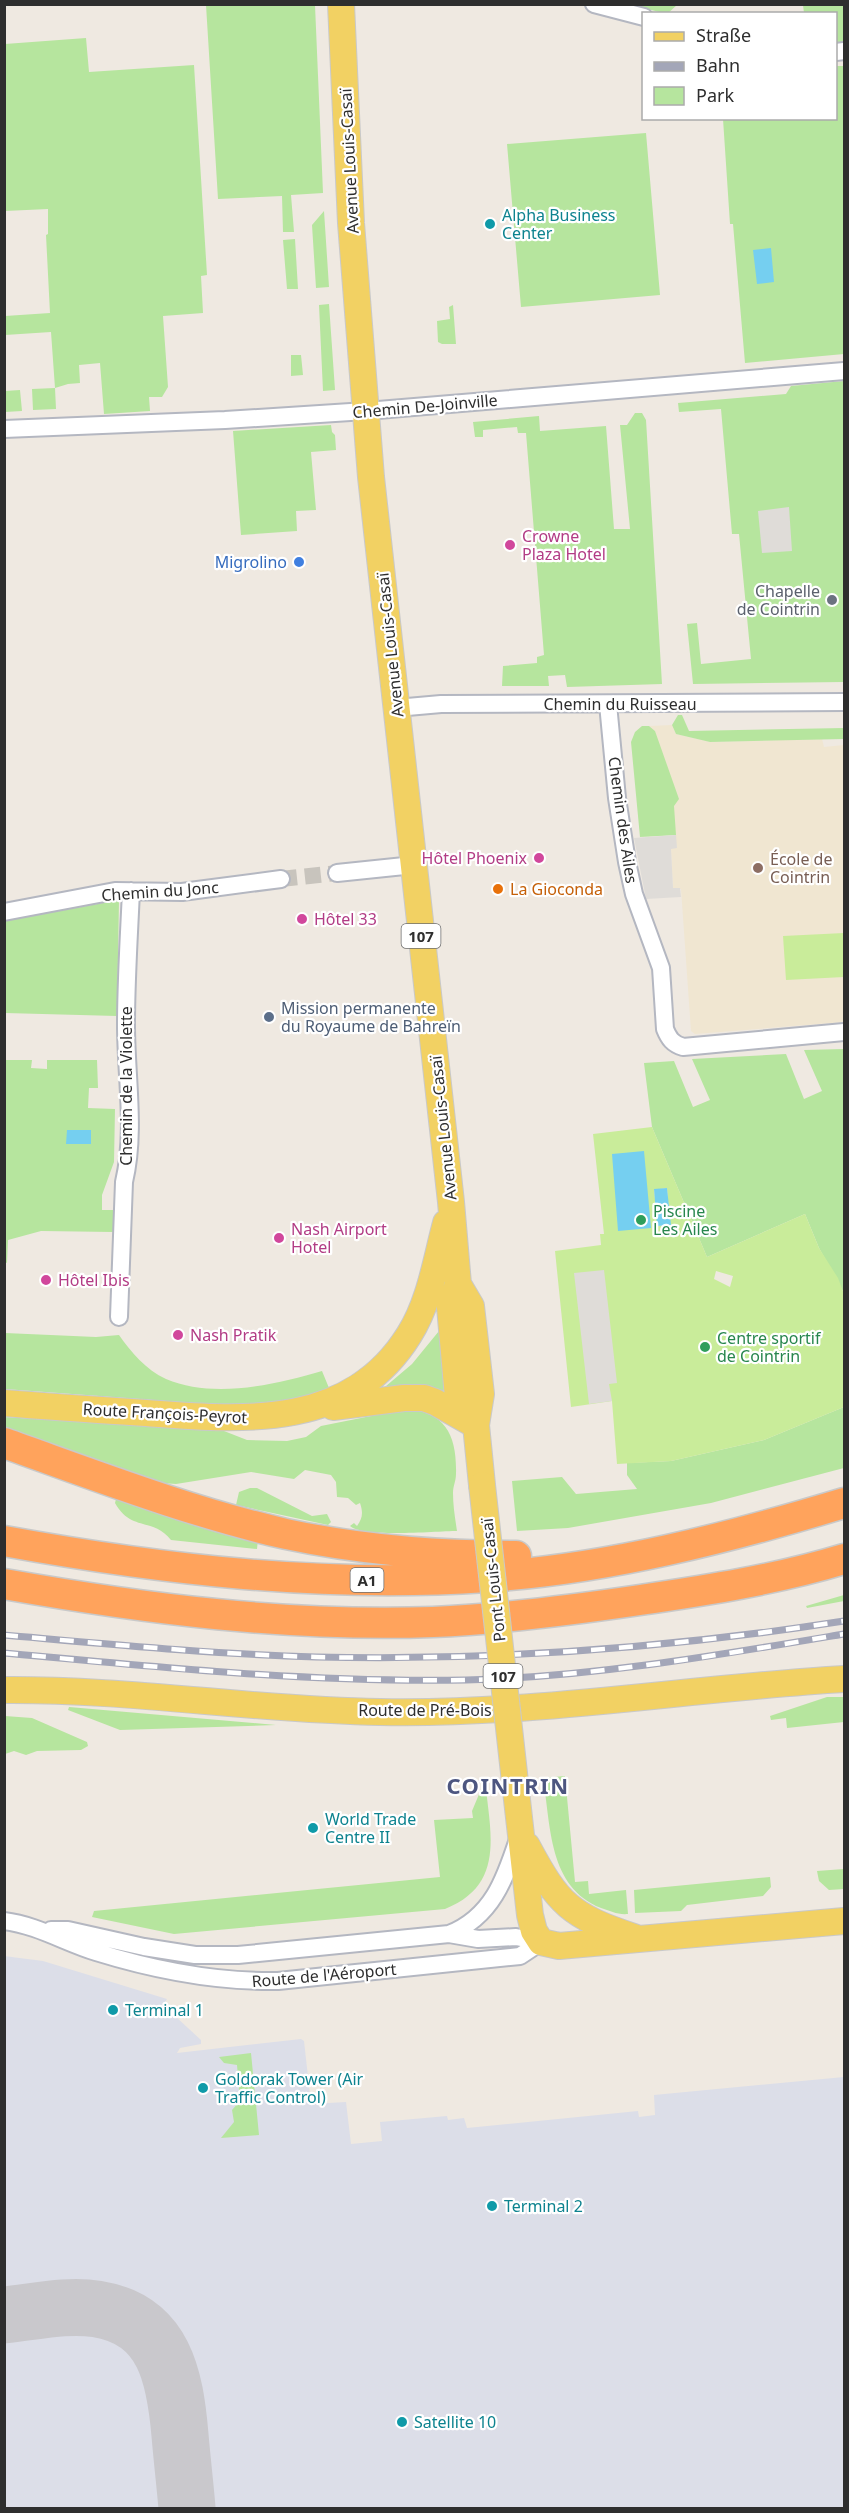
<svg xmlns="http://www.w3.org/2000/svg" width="849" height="2513" viewBox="0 0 849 2513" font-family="'Noto Sans',sans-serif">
<rect width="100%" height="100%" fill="#efe9e1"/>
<!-- education -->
<path fill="#f0e6d1" d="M 672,725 L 676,734 L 710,742 L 822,739 L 824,747 L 844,745 L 844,1022 L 695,1034 L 691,1031 L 681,889 L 673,889 L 671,848 L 677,848 L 655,731 L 649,726 Z"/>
<!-- airport -->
<path fill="#dcdee8" d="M 4,1956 L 43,1961 L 167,1999 L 163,2005 L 201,2040 L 201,2044 L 180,2048 L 177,2053 L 301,2039 L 304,2041 L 311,2104 L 346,2102 L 351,2144 L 382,2141 L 380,2122 L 447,2116 L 448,2120 L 464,2118 L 467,2128 L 638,2111 L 639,2117 L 655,2115 L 654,2095 L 844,2077 L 844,2508 L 5,2508 Z"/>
<!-- green -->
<path fill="#b6e59e" d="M 206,5 L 315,5 L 323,193 L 291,195 L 294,232 L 283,232 L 282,196 L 218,199 Z
M 632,5 L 677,5 L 667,14 Z
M 803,5 L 844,5 L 844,43 L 836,43 L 836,14 L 804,13 Z
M 86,38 L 89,72 L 194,65 L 207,275 L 201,276 L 203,313 L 163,316 L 168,387 L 162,397 L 149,397 L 150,411 L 104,414 L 100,363 L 79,365 L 80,383 L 68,384 L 55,388 L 56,409 L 33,410 L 32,389 L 55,388 L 51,332 L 5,335 L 5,316 L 50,313 L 46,235 L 48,234 L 48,209 L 5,211 L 5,44 Z
M 836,66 L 844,66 L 844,354 L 745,363 L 733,224 L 730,224 L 723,119 L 836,118 Z
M 646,133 L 660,295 L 521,307 L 507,144 Z
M 324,211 L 329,287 L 316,288 L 312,225 Z
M 295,239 L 298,289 L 287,289 L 283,240 Z
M 329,304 L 335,390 L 323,391 L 319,305 Z
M 453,305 L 456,344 L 442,344 L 438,342 L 437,321 L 450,319 L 449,307 Z
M 291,355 L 301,355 L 303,375 L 291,376 Z
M 844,381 L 844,682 L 693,684 L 687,624 L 697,623 L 701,664 L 751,659 L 739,534 L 732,534 L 721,409 L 679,412 L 678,403 L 786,394 L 791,386 Z
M 20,390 L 22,411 L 5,412 L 5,391 Z
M 635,413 L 642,413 L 646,420 L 662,684 L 567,687 L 565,675 L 548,676 L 549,686 L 502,686 L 503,666 L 537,663 L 537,657 L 544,655 L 526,433 L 518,433 L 517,427 L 483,430 L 483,437 L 475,437 L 473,422 L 539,416 L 540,431 L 606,426 L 614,529 L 630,529 L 620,425 L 627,425 Z
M 331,425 L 332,432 L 335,435 L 336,450 L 311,452 L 316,510 L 296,511 L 297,531 L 241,535 L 233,431 Z
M 678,715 L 682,715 L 689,731 L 844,728 L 844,739 L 710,742 L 676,734 L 672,725 Z
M 642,726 L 649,726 L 655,731 L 679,799 L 674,806 L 676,835 L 640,837 L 631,742 L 635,732 Z
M 119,900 L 117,1016 L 5,1013 L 5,921 Z
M 844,1049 L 844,1293 L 819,1248 L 805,1214 L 707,1257 L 652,1127 L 644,1063 L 674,1061 L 693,1107 L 710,1100 L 692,1059 L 786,1054 L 804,1099 L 822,1091 L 804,1050 Z
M 4,1060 L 32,1060 L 31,1068 L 47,1069 L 47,1060 L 97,1060 L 98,1088 L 89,1088 L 88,1108 L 115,1109 L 114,1162 L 102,1195 L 102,1210 L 113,1210 L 113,1232 L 41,1231 L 8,1240 L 7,1263 L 5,1262 Z
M 439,1331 L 443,1336 L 450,1388 L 442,1391 L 440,1394 L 379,1392 L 412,1364 Z
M 5,1333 L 96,1337 L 119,1335 C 131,1352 146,1370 166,1379 C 213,1399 275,1385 322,1371 L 329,1388 L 298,1399 L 234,1406 L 5,1389 Z
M 844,1407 L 844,1468 L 711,1503 L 568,1528 L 517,1531 L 512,1481 L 562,1477 L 576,1494 L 637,1489 L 627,1475 L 627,1463 L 671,1461 L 764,1440 Z
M 406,1409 C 446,1412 457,1436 456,1474 C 456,1481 453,1486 453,1493 C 453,1505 455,1518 457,1531 C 436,1531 364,1538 350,1526 L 354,1523 L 357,1526 C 363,1518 363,1512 360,1503 L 356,1505 L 348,1498 L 337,1497 L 336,1482 L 331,1475 L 305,1470 L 294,1479 L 251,1472 L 176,1484 L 162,1483 L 49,1443 L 5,1433 L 4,1417 L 224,1431 L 247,1440 L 287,1441 L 306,1437 L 321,1426 Z
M 250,1488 L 257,1488 L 312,1516 L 327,1514 L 331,1522 L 328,1525 L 236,1505 L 239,1492 Z
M 117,1495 L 258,1539 L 257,1549 L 171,1540 C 153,1517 131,1532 115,1503 Z
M 844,1595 L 844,1601 L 807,1608 L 806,1606 Z
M 827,1697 L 844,1697 L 844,1722 L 787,1728 L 786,1718 L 771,1720 L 770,1716 Z
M 69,1707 L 276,1725 L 120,1730 L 68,1710 Z
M 5,1716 L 32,1718 L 87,1742 L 88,1746 L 81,1750 L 37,1751 L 26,1755 L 14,1751 L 5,1754 Z
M 565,1776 L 575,1882 L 588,1881 L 589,1894 L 626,1890 L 628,1914 C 618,1915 610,1911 601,1908 C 548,1887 551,1826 543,1778 Z
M 485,1780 C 490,1832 506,1885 445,1909 L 174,1934 L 92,1917 L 94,1911 L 440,1877 L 434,1820 L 473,1818 L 472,1811 Z
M 844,1869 L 844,1889 L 829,1890 L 819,1881 L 817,1871 Z
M 770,1877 L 771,1887 L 763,1896 L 687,1905 L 681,1911 L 635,1913 L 634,1890 Z
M 251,2053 L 259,2135 L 221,2138 L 234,2122 L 232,2110 L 240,2101 L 237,2065 L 224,2063 L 219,2057 Z"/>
<!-- pitch -->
<path fill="#c9ec9a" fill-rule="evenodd" d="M 844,933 L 844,977 L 786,980 L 783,936 Z
M 652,1127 L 707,1257 L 805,1214 L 819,1248 L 838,1278 L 844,1294 L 844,1407 L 764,1440 L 671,1461 L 617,1464 L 612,1401 L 571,1407 L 555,1251 L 601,1245 L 600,1234 L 604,1234 L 593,1134 ZM 667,1188 L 670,1225 L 658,1226 L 654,1190 ZM 716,1271 L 733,1276 L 730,1287 L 714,1279 Z"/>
<!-- plaza -->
<path fill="#dfdcd8" d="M 789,507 L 792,551 L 762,553 L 758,511 Z
M 676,835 L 677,848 L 671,849 L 673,888 L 680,888 L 681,897 L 646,899 L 634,838 Z
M 604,1270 L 617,1383 L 609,1384 L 612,1401 L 589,1404 L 574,1273 Z"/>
<!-- water -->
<path fill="#75cff0" d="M 771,248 L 774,282 L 757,284 L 753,250 Z
M 67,1130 L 91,1130 L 91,1144 L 66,1144 Z
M 644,1151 L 651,1228 L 618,1231 L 612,1154 Z
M 667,1188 L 671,1225 L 657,1226 L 654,1189 Z"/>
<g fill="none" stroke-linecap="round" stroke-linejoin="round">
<!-- taxiway -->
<path stroke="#c9c8cc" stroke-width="57" d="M 4,2315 C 34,2312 67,2304 97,2309 C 165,2320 175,2377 180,2435 C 182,2459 185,2484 187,2508"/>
<!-- minor-tunnel -->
<path stroke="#c8c4bd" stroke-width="16" stroke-dasharray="16 8" stroke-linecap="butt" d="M 281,879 L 337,873"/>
<defs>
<path id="minor" d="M 594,4 L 644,17
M 836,52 L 844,51
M 4,429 L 225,420 L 366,411 L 844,371
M 608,704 L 617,798 L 627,862 L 634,894 L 661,968 L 665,1029 C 669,1039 673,1044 683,1047 L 844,1032
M 396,708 L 441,704 L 844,702
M 337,873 L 414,865
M 4,912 L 115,891 L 182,892 L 281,879
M 119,1317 L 124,1182 C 136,1131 126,1077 126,1025 C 126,980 129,936 131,891
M 4,1921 C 37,1925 66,1943 96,1952 C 154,1970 218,1982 278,1981 L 520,1956 L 541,1942
M 51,1930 L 68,1930 L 144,1947 L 195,1955 L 238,1955 L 449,1934 L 478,1939 L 516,1937 L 541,1942
M 449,1934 C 492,1917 505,1879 518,1839"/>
<path id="primary" d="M 341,4 L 351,223 L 371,477 L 451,1202 L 458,1284 L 450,1307 L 458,1397 L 476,1425
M 458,1284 L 471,1306 L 481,1394 L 476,1425 L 482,1485
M 4,1403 C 52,1407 99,1410 146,1413 C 242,1420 350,1430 409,1335 C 430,1302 436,1260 446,1223
M 333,1407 L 404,1398 L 424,1398 L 435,1402 L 472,1423
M 4,1690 C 130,1689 254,1710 380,1712 C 536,1715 689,1688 844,1679
M 515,1782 L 530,1915 L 534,1931 L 541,1942 L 559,1946 L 844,1921
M 527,1846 C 558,1904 570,1916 634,1937"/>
<path id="motorway" d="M 4,1443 C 97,1476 190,1512 286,1534 C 361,1550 440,1556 516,1556
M 4,1541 C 164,1570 324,1588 486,1577 C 608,1569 728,1538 844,1503
M 4,1584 C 146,1609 289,1627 433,1622 C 502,1619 572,1610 640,1600 C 709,1590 778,1579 844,1559"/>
</defs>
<!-- minor casing -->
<use href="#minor" stroke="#b4b7c1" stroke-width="20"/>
<!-- primary casing -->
<use href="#primary" stroke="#c9c9c9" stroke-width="28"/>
<!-- motorway casing -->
<use href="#motorway" stroke="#c9c9c9" stroke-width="33"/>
<!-- minor -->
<use href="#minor" stroke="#fff" stroke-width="16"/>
<!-- primary -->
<use href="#primary" stroke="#f2d163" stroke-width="26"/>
<!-- motorway -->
<use href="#motorway" stroke="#ffa35c" stroke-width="30"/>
<defs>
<path id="rail" d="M 4,1635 C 108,1644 212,1654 316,1657 C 493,1661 670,1648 844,1621
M 4,1653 C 158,1667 312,1683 466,1680 C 593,1677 719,1655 844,1634"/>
</defs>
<!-- rail casing -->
<use href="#rail" stroke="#a3a6b8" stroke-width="7"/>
<!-- rail -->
<use href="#rail" stroke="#fff" stroke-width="4.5" stroke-dasharray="14" stroke-linecap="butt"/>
<defs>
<path id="primary-bridge" d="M 482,1485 L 515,1782"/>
</defs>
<!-- primary-bridge casing -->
<use href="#primary-bridge" stroke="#c9c9c9" stroke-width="28" stroke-linecap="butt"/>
<!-- primary-bridge -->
<use href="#primary-bridge" stroke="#f2d163" stroke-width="26"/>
</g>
<!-- markers -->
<g fill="#0f9aa8" stroke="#fff" stroke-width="2">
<circle cx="490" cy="224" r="6"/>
<circle cx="313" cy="1828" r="6"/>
<circle cx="113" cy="2010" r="6"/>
<circle cx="203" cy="2088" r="6"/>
<circle cx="492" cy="2206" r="6"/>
<circle cx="402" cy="2422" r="6"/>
</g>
<g fill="#d1479c" stroke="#fff" stroke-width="2">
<circle cx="510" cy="545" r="6"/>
<circle cx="539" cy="858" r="6"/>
<circle cx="302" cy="919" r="6"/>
<circle cx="279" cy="1238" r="6"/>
<circle cx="46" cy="1280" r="6"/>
<circle cx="178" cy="1335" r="6"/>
</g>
<circle fill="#3f7fe0" stroke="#fff" stroke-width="2" cx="299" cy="562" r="6"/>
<circle fill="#6b7280" stroke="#fff" stroke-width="2" cx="832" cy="600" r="6"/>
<circle fill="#8d6e63" stroke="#fff" stroke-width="2" cx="758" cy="868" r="6"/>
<circle fill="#e8710a" stroke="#fff" stroke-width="2" cx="498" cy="889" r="6"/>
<circle fill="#5c6f8a" stroke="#fff" stroke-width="2" cx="269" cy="1017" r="6"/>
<g fill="#2e9e5b" stroke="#fff" stroke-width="2">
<circle cx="641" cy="1220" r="6"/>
<circle cx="705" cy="1347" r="6"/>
</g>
<g text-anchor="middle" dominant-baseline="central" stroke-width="4.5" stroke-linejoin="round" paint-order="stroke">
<!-- shield labels -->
<g fill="#fff" stroke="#6d6d6d" stroke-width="1.5">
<rect x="401.5" y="924" width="39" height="24" rx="4.5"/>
<rect x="350.5" y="1568" width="33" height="24" rx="4.5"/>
<rect x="483.5" y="1664" width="39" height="24" rx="4.5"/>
</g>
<g font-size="15" font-weight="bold" fill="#2e2e2e">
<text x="421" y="936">107</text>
<text x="367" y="1580">A1</text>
<text x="503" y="1676">107</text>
</g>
<!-- street labels -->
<g font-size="16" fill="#2e2e2e" stroke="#fff">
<text transform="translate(349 161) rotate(-93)">Avenue Louis-Casaï</text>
<text transform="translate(425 406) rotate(-5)">Chemin De-Joinville</text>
<text transform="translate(390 645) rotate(-96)">Avenue Louis-Casaï</text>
<text x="620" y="704">Chemin du Ruisseau</text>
<text transform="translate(623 820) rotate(82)">Chemin des Ailes</text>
<text transform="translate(160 891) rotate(-4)">Chemin du Jonc</text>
<text transform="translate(126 1086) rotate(-90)">Chemin de la Violette</text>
<text transform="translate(443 1128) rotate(-96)">Avenue Louis-Casaï</text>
<text transform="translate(165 1413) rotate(3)">Route François-Peyrot</text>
<text transform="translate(493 1580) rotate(-96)">Pont Louis-Casaï</text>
<text x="425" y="1710">Route de Pré-Bois</text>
<text transform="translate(324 1975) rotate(-5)">Route de l'Aéroport</text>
</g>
<!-- culture labels -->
<g font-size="16" fill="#0d838f" stroke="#fff" text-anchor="start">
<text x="502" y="215">Alpha Business<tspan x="502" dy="18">Center</tspan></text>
<text x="325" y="1819">World Trade<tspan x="325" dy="18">Centre II</tspan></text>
<text x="125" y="2010">Terminal 1</text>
<text x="215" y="2079">Goldorak Tower (Air<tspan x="215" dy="18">Traffic Control)</tspan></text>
<text x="504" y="2206">Terminal 2</text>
<text x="414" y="2422">Satellite 10</text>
</g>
<!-- hotel labels -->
<g font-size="16" fill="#b23c85" stroke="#fff" text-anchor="start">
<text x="522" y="536">Crowne<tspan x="522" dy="18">Plaza Hotel</tspan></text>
<text x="527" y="858" text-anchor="end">Hôtel Phoenix</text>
<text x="314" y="919">Hôtel 33</text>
<text x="291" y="1229">Nash Airport<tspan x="291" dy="18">Hotel</tspan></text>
<text x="58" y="1280">Hôtel Ibis</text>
<text x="190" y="1335">Nash Pratik</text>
</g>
<!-- shop labels -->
<g font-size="16" fill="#366cbe" stroke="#fff" text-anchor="end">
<text x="287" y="562">Migrolino</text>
</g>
<!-- worship labels -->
<g font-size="16" fill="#5b616d" stroke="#fff" text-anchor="end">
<text x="820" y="591">Chapelle<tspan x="820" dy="18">de Cointrin</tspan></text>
</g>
<!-- education labels -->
<g font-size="16" fill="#785e54" stroke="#fff" text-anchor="start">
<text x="770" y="859">École de<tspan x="770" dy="18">Cointrin</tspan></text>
</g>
<!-- food labels -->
<g font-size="16" fill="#c56008" stroke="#fff" text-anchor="start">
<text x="510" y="889">La Gioconda</text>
</g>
<!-- service labels -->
<g font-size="16" fill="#4e5e75" stroke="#fff" text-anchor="start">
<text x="281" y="1008">Mission permanente<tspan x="281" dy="18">du Royaume de Bahreïn</tspan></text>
</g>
<!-- leisure labels -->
<g font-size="16" fill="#27864d" stroke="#fff" text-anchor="start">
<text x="653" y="1211">Piscine<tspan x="653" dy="18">Les Ailes</tspan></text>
<text x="717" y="1338">Centre sportif<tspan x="717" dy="18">de Cointrin</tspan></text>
</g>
<!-- district labels -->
<g font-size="22" font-weight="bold" letter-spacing="1.5" fill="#4d5680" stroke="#fff">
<text x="508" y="1785">COINTRIN</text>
</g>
</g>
<!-- border -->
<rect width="849" height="2513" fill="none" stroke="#2e2e2e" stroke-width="12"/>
<!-- legend -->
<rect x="642" y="12" width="195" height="108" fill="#ffffff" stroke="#ababab" stroke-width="1.5"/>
<rect x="654" y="32" width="30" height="9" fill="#f2d163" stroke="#ababab" stroke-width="1.5"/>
<text x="696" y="42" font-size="18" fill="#2e2e2e">Straße</text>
<rect x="654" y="62" width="30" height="9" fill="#a3a6b8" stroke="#ababab" stroke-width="1.5"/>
<text x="696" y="72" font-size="18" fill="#2e2e2e">Bahn</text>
<rect x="654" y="87" width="30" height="18" fill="#b6e59e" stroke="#ababab" stroke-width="1.5"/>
<text x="696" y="102" font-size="18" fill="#2e2e2e">Park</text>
</svg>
